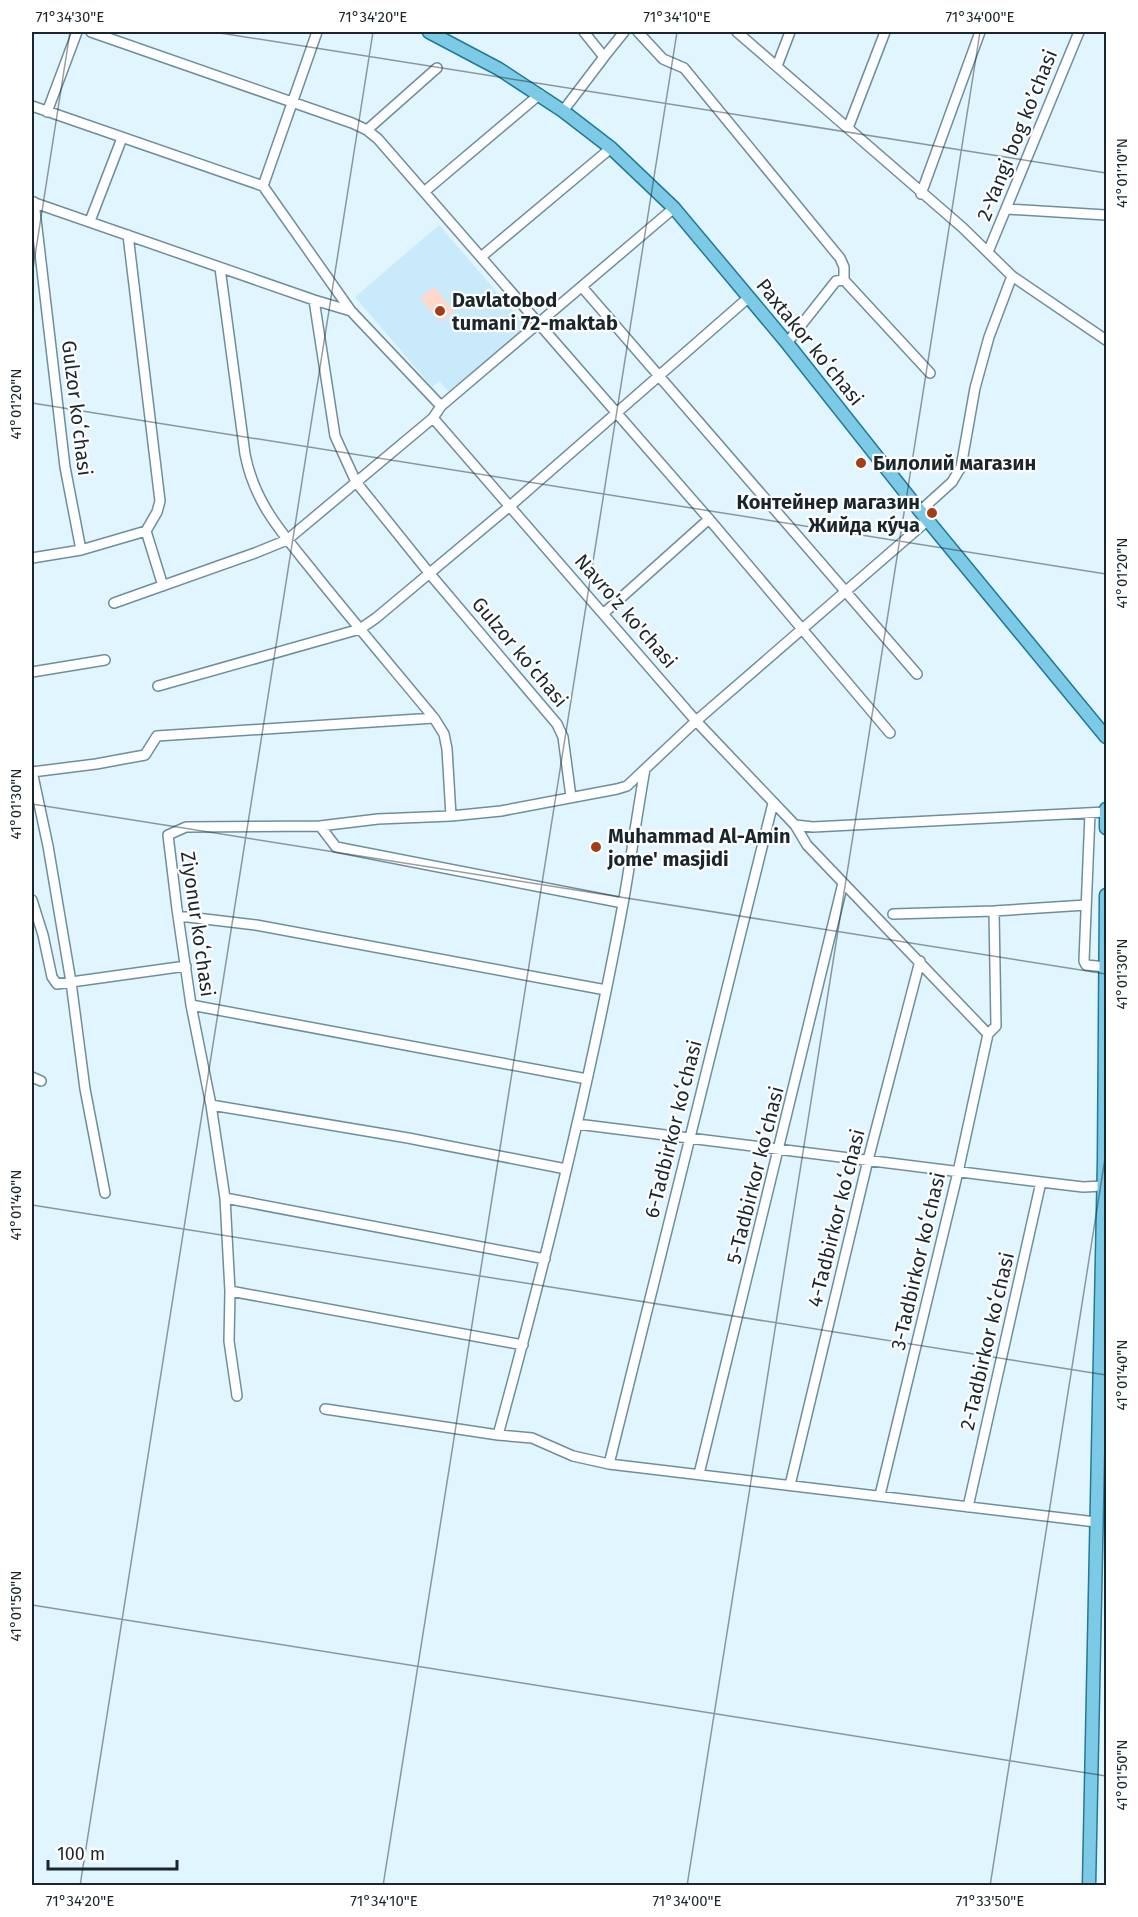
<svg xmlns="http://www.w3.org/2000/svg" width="1138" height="1917" viewBox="0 0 1138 1917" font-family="'Fira Sans',sans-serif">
<rect width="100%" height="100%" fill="#e1f5ff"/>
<!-- built -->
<path fill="#c9eafb" d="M 439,225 L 526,326 L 451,394 L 439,381 L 432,387 L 355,297 Z"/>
<!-- pitch -->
<path fill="#ffd8cb" d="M 434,287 L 454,311 L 441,322 L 420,298 Z"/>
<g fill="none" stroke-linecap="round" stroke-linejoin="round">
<defs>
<path id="minor" d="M 91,32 L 352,123 L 367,130 L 378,139 L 709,519 L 890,733
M 638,32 L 663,59 L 684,68 L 840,258 L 844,267 L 844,280
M 737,32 L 963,228 L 1012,276 L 1106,340
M 604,57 L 624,32
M 777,66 L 790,32
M 32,106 L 263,186
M 563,111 L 604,57 L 584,32
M 47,112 L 77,32
M 848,128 L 885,32
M 367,130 L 437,68
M 263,186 L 351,311 L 441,406
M 263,186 L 317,32
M 424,192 L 540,94
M 921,194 L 980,32
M 32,202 L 314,300 L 351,311
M 34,202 L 65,467 L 81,550 L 146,531
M 1007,209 L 1106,215
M 90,221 L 122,138
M 128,235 L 160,501 L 157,512 L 146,531 L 163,586
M 988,252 L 1079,32
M 481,257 L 611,148
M 220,268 L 245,454 C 255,507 287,538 319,579 C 357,626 396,672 434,718 L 444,734 L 447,749 L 451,816
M 582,287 L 917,674
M 314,300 L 335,436 L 356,482 L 430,574 L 557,724 L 563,737 L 571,797
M 787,343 L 836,281 L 844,280 L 930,373
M 433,418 L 696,721 L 795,825 L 807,845 L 988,1034
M 920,511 L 952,482 L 961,467 L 975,388 L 989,337 L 1012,276
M 32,558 L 81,550
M 114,603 L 255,553 L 287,540 L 433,418 L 441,406 L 674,208
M 604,613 L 709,519
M 32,672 L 105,660
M 158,686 L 360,629 L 376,618 L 510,506 L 748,298
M 32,771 L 48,846 L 71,982 L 85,1089 L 105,1193
M 32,772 L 96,764 L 145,755 L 157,736 L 434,718
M 1090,813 L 1084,961 L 1086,965 L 1106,967
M 795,825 L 813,827 L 1106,812
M 320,826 L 336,847 L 623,903
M 32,900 L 43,935 L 52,977 L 57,984 L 186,966
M 893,914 L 994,911 L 1086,905
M 178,917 L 188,917 L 256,925 L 606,990
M 191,1005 L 587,1079
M 32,1077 L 41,1081
M 211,1105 L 408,1138 L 566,1169
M 577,1124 L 1041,1182 L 1083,1187 L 1103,1186
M 225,1198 L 545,1259
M 230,1291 L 523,1345
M 237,1396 L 229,1341 L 230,1291 L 225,1198 L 211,1105 L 191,1005 L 177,909 L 168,835 L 186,827 L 320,826 L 378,819 L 451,816 L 501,811 L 617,789 L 627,786 L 696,721 L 928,520
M 325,1409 L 498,1435 L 532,1438 L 573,1456 L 609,1464 L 1096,1522
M 498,1435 C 546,1260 590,1083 623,904 C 631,859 637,814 645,769
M 609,1464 L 773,803
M 699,1474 L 843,883
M 790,1485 L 868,1160 L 920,961
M 880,1495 L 958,1172 L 988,1034 L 996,1026 L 994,911
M 968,1507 L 1041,1182"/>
<path id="major" d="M 429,32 L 499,69 L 563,111 L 611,148 L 674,208 L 787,343 L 920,511 L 1106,737
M 1106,809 L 1106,828
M 1089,1886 L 1104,1161 L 1106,895"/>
</defs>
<!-- minor casing -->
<use href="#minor" stroke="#6f8e9d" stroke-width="12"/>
<!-- major casing -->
<use href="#major" stroke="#22799a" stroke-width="15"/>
<!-- minor -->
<use href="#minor" stroke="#fff" stroke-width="9"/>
<!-- major -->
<use href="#major" stroke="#7dcae6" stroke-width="12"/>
</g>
<!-- ticks -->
<path fill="none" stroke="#1a262c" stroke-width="1.5" stroke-opacity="0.45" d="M 214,32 L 1106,173M 32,275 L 70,32M 32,403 L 1106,574M 32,804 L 1106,974M 32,1205 L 1106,1375M 32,1605 L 1106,1776M 80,1886 L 373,32M 383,1886 L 677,32M 687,1886 L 980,32M 990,1886 L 1106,1152"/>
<!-- markers -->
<g fill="#a43e16" stroke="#fff" stroke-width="2">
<circle cx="440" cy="311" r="6"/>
<circle cx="861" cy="463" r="6"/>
<circle cx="932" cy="513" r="6"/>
<circle cx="596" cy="847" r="6"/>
</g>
<g text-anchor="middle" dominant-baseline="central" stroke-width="4.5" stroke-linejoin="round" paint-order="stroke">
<!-- street labels -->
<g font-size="20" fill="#1a262c" stroke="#fff">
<text transform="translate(1017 135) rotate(-68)">2-Yangi bog koʼchasi</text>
<text transform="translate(810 342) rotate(51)">Paxtakor koʻchasi</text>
<text transform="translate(77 408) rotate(83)">Gulzor koʻchasi</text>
<text transform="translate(626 611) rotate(49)">Navro'z ko'chasi</text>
<text transform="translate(520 652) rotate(50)">Gulzor koʻchasi</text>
<text transform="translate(198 924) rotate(82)">Ziyonur koʻchasi</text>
<text transform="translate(673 1129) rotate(-76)">6-Tadbirkor koʻchasi</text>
<text transform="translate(755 1175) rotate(-76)">5-Tadbirkor koʻchasi</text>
<text transform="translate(836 1218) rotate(-76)">4-Tadbirkor koʻchasi</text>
<text transform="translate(918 1261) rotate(-77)">3-Tadbirkor koʻchasi</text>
<text transform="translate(987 1341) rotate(-77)">2-Tadbirkor koʻchasi</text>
</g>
<!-- poi labels -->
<g font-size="20" font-weight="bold" fill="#1a262c" stroke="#fff" text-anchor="start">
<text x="452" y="300">Davlatobod<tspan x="452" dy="23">tumani 72-maktab</tspan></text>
<text x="873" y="463">Билолий магазин</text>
<text x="920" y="502" text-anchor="end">Контейнер магазин<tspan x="920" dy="23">Жийда ку́ча</tspan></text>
<text x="608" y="836">Muhammad Al-Amin<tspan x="608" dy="23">jome' masjidi</tspan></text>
</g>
</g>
<!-- border -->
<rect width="1138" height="1917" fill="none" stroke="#ffffff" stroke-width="66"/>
<!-- scale -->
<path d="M48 1860v9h129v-9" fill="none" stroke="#1a262c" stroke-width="3"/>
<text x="57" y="1860" font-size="18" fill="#1a262c" stroke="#ffffff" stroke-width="4.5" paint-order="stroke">100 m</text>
<rect x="33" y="33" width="1072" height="1851" fill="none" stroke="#1a262c" stroke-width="2"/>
<g font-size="15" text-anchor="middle" fill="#1a262c">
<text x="70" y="22">71°34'30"E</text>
<text x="373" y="22">71°34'20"E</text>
<text x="677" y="22">71°34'10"E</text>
<text x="980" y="22">71°34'00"E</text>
<text transform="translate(1122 173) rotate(-90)" y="5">41°01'10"N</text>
<text transform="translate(16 404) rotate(-90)" y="5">41°01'20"N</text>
<text transform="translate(1122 573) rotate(-90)" y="5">41°01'20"N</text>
<text transform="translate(16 804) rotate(-90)" y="5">41°01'30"N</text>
<text transform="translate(1122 974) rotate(-90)" y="5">41°01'30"N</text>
<text transform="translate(16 1205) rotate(-90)" y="5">41°01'40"N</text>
<text transform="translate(1122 1375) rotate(-90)" y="5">41°01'40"N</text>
<text transform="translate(16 1606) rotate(-90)" y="5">41°01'50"N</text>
<text transform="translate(1122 1775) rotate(-90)" y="5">41°01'50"N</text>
<text x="80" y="1906">71°34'20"E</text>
<text x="384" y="1906">71°34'10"E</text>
<text x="687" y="1906">71°34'00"E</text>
<text x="990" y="1906">71°33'50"E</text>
</g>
</svg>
